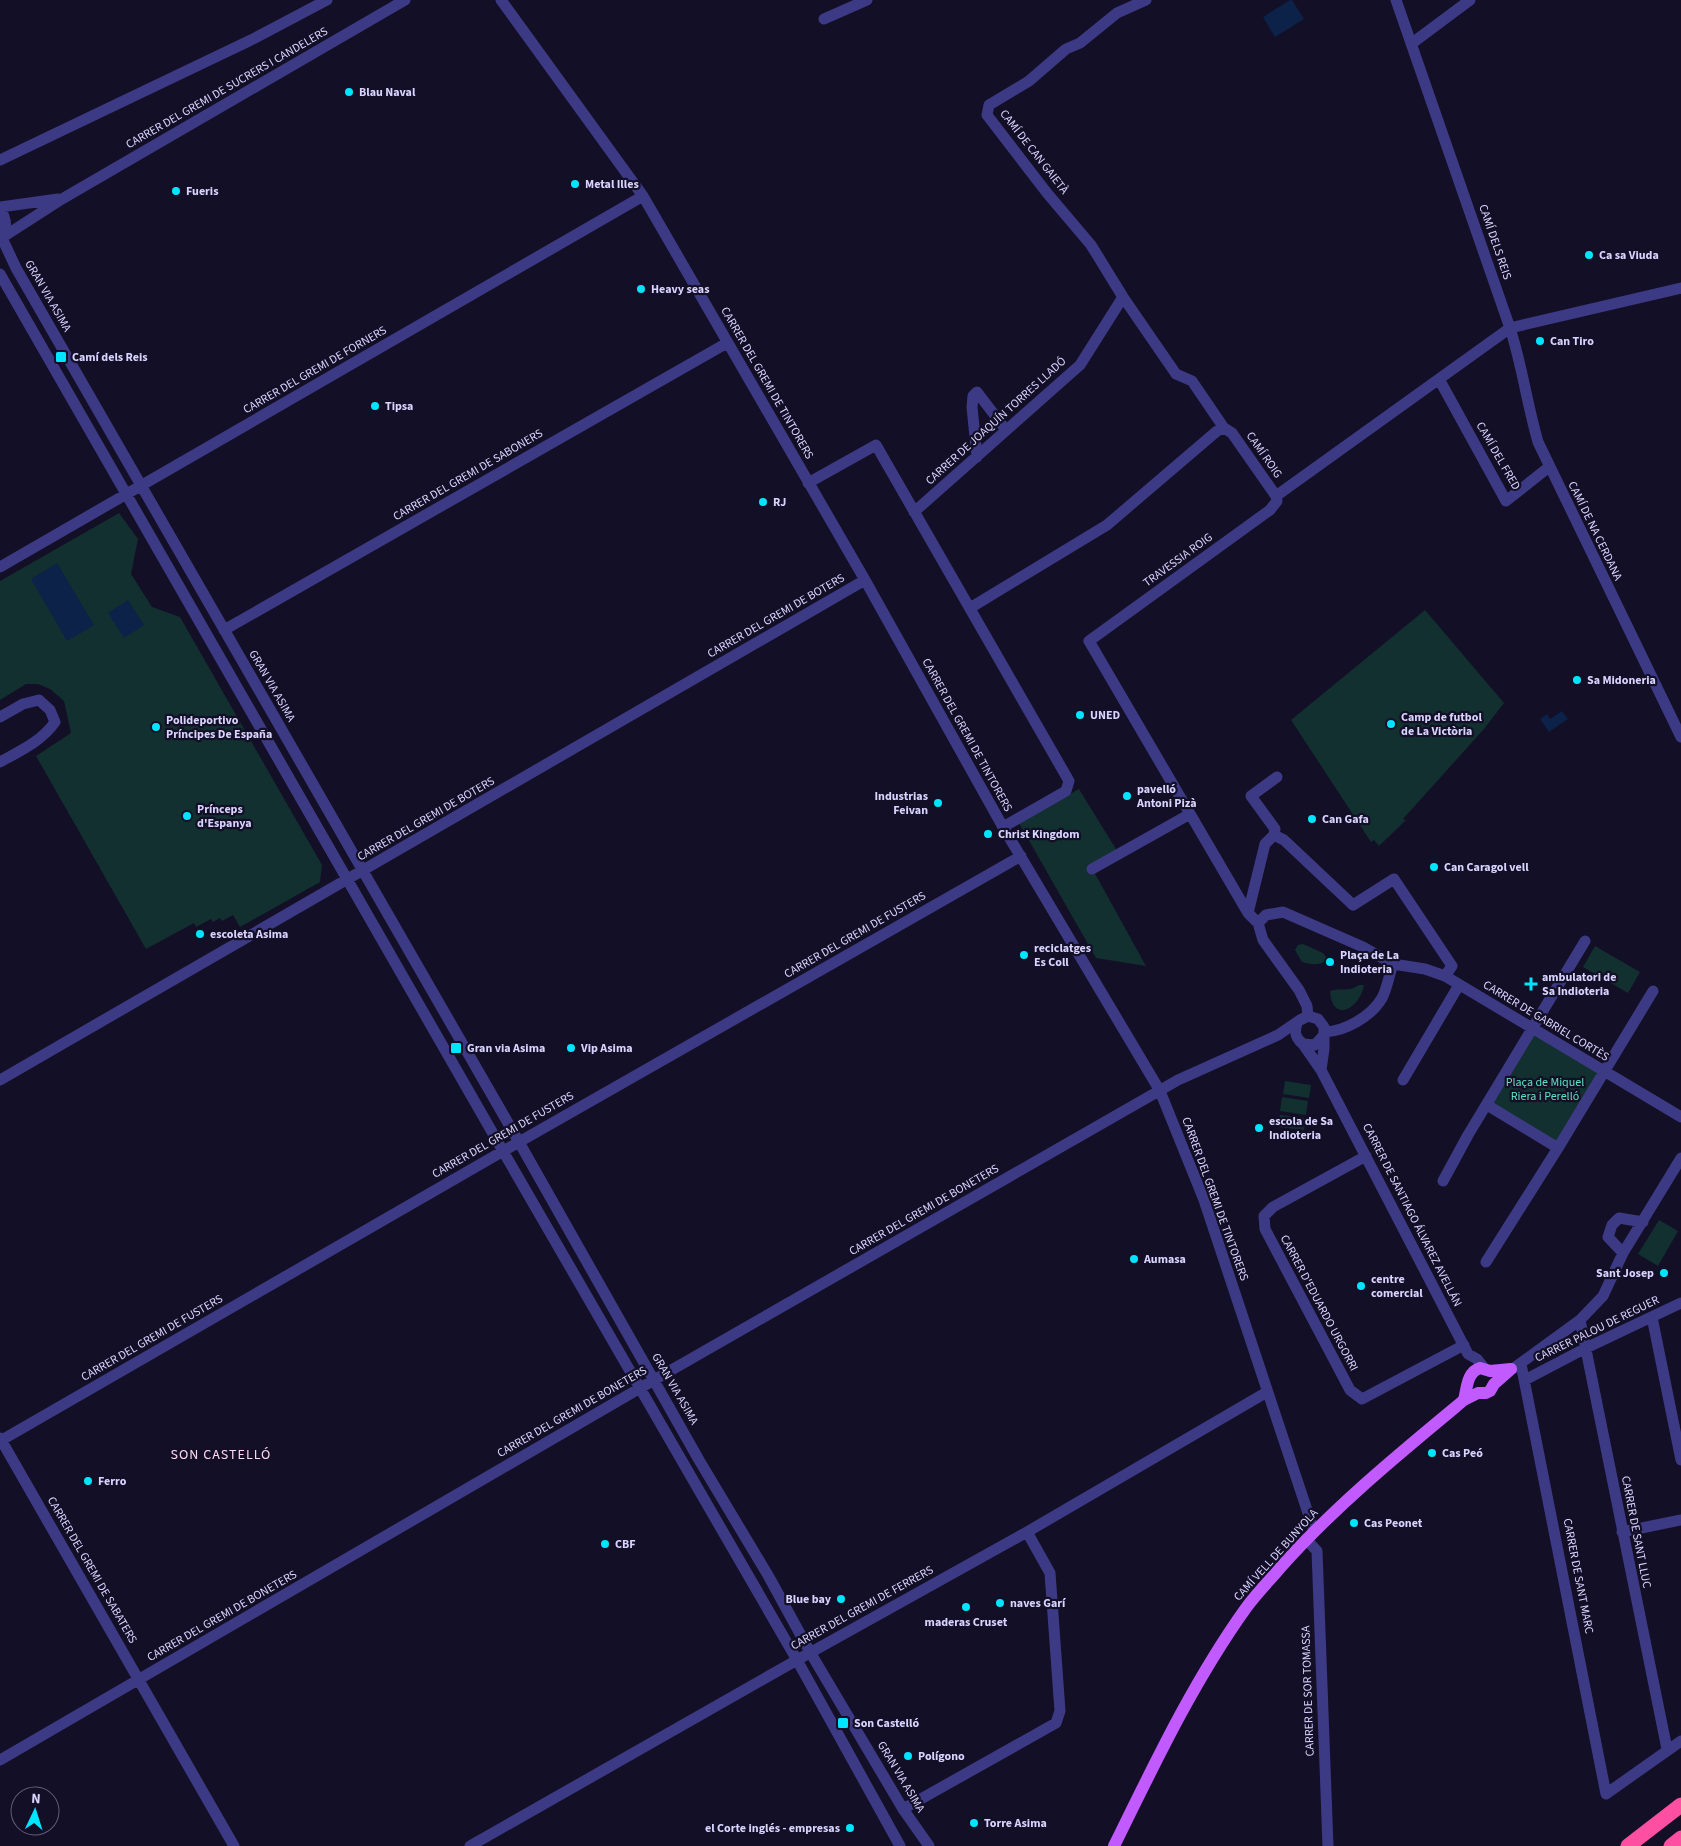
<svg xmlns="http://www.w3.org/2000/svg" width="1681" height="1846" viewBox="0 0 1681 1846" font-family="'Source Sans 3',sans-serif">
<rect width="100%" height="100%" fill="#130f26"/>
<!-- green -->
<path fill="#12302f" d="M 119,513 L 138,539 L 131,574 L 152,607 L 180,617 L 322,865 L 320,882 L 240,927 L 233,915 L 222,921 L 220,918 L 213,922 L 211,919 L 196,927 L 194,923 L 146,949 L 36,756 L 71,733 L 64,701 L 50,689 L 38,684 L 26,684 L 0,700 L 0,581 Z
M 1425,610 L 1504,703 L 1484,729 L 1403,819 L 1406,820 L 1379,846 L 1374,840 L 1371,842 L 1291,720 Z
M 1079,789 L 1119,854 L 1093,870 L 1146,966 L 1096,958 L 1019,823 Z
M 1303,944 L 1323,953 L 1327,958 C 1323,967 1310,964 1302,962 L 1295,950 L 1298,945 Z
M 1595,946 L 1640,972 L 1628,993 L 1583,967 Z
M 1359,985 L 1364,985 C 1360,1009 1332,1024 1330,991 C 1341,987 1347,993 1359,985 Z
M 1532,1029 L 1604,1072 L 1558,1148 L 1487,1105 Z
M 1285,1081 L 1311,1085 L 1309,1098 L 1283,1094 Z
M 1282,1097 L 1308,1101 L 1306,1115 L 1280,1111 Z
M 1280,1115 L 1306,1118 L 1304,1130 L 1278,1127 Z
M 1659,1220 L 1678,1231 L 1658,1266 L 1638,1254 Z"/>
<!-- water -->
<path fill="#0c2248" d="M 1290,0 L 1292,0 L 1304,19 L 1275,37 L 1263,17 Z
M 57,563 L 94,625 L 67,641 L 31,579 Z
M 128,600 L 144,625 L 124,638 L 108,613 Z
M 1562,711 L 1568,719 L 1549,732 L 1540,719 L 1547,714 L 1550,719 Z"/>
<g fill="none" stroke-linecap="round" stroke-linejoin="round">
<!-- minor -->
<path stroke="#3d3a85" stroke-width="11" d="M 501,0 L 643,196 L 865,580 L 1003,827 L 1160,1091 L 1204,1200 L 1314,1531
M 1146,0 L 1117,13 L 1080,43 L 1066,49 L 1029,81 L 989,105 L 987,115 L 1047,193 L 1091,245 L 1123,297 L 1176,374 L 1192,381 L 1224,428
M 1396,0 L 1510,328 C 1522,365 1527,404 1538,442 L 1681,737
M 824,19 L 867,0
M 1411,44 L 1470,0
M 0,160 L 251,40 L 327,0
M 0,207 L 58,199
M 0,209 C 7,219 7,229 1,239
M 3,237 L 62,199 L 405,0
M 2,238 L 16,268 L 519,1142 L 699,1460 L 769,1577 L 810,1652 L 903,1809 L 929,1846
M 0,274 L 503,1151 L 797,1660 L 900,1846
M 1439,379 L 1506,501 L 1549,467
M 977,457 L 972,407 L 973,396 L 977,392 L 1006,430
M 808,483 L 876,445 L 1069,781 L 1066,791 L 1003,827
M 914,512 L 1080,365 L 1123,297
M 0,567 L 643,196
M 970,608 L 1107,525 L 1217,431 L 1224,428 L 1232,433 L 1276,496 L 1510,328 L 1681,288
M 224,630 L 727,343
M 0,717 L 23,704 L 39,700 L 50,710 L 55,722 C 42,741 20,751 0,762
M 1274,835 L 1275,829 L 1251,796 L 1277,777
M 1092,869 L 1190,814
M 1248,913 L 1265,844 L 1274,835 L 1284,840 L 1353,905 L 1394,879 L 1452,966 L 1445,976
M 1258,923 L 1248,913 L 1089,641 L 1270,510 L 1277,501 L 1276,496
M 1393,964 L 1425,969 L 1445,976 L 1681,1117
M 1308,1016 L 1307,1006 L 1299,990 L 1263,940 L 1258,923 L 1266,915 L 1283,912 L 1363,947 L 1393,964 C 1389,975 1387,989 1382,998 C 1371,1017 1345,1031 1325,1032
M 1297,1023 C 1294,1032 1295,1038 1303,1044 L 1315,1045 L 1324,1035
M 1303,1044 L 1321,1070 L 1468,1354 L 1477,1359 L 1484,1368
M 0,1080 L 865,580
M 1403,1080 L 1459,985
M 1487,1105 L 1558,1148
M 1366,1156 L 1273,1207 L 1264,1216 L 1265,1229 L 1350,1390 L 1362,1399 L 1464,1345
M 1443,1181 L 1468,1135 L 1585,941
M 1623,1253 L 1608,1237 L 1612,1225 L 1619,1218 L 1643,1222
M 1486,1262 L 1558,1148 L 1653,991
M 1652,1317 L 1681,1460
M 1580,1320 L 1667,1749
M 1521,1364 L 1606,1794 L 1681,1741
M 1514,1368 L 1580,1320 L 1603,1296 L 1623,1253 L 1681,1158
M 1525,1380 L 1586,1348 L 1681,1303
M 0,1438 L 234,1846
M 0,1441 L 519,1142 L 1021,856
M 1622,1532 L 1681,1520
M 1306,1539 L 1317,1551 L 1328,1846
M 0,1760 L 654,1380 L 1178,1080 L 1278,1035 L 1300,1020 L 1308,1016 L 1318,1019 L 1324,1027 L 1324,1049 L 1321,1070
M 903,1809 L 1056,1723 L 1060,1711 L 1050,1573 L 1027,1532
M 470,1846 L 797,1660 L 1027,1532 L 1267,1392"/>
<!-- major -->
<path stroke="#c25bff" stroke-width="12" d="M 1464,1400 C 1467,1388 1467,1372 1480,1368 L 1490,1371 L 1511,1369
M 1114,1846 C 1154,1765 1193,1682 1246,1608 C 1256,1594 1269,1581 1280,1568 C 1335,1506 1400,1453 1464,1400 L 1478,1393 L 1486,1393 L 1490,1391 L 1494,1384 L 1511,1369"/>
<!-- highway -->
<path stroke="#ff4fa3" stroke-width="15" d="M 1628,1846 L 1681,1805
M 1671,1846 L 1681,1838"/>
</g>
<!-- markers -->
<g fill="#00e5ff" stroke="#130f26" stroke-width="2">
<circle cx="349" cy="92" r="5"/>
<circle cx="575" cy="184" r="5"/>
<circle cx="176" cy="191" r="5"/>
<circle cx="1589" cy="255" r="5"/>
<circle cx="641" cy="289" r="5"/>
<circle cx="1540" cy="341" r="5"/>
<rect x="55" y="351" width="12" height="12" rx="2.5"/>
<circle cx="375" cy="406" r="5"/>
<circle cx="763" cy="502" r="5"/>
<circle cx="1577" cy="680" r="5"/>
<circle cx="1080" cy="715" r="5"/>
<circle cx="1391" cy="724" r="5"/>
<circle cx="156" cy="727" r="5"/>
<circle cx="1127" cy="796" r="5"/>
<circle cx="938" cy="803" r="5"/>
<circle cx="187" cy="816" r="5"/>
<circle cx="1312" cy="819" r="5"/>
<circle cx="988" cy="834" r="5"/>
<circle cx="1434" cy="867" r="5"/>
<circle cx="200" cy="934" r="5"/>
<circle cx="1024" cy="955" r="5"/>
<circle cx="1330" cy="962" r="5"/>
<path d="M1528.5 976.5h5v5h5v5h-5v5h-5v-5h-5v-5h5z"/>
<rect x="450" y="1042" width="12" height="12" rx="2.5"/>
<circle cx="571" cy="1048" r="5"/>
<circle cx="1259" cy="1128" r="5"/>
<circle cx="1134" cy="1259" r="5"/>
<circle cx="1664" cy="1273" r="5"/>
<circle cx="1361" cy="1286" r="5"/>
<circle cx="1432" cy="1453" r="5"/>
<circle cx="88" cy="1481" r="5"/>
<circle cx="1354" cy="1523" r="5"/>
<circle cx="605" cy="1544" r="5"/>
<circle cx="841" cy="1599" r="5"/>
<circle cx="1000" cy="1603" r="5"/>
<circle cx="966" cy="1607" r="5"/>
<rect x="837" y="1717" width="12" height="12" rx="2.5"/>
<circle cx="908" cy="1756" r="5"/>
<circle cx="974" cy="1823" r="5"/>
<circle cx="850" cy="1828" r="5"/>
</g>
<g text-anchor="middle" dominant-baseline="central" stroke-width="4.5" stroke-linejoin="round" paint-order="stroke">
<!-- street labels -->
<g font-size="12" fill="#d9d4ff" stroke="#130f26">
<text transform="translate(227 88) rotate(-30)">CARRER DEL GREMI DE SUCRERS I CANDELERS</text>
<text transform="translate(1034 152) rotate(52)">CAMÍ DE CAN GAIETÀ</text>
<text transform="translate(1495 242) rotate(71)">CAMÍ DELS REIS</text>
<text transform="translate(48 296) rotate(60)">GRAN VIA ASIMA</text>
<text transform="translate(315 370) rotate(-30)">CARRER DEL GREMI DE FORNERS</text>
<text transform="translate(767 383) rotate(60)">CARRER DEL GREMI DE TINTORERS</text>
<text transform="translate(996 421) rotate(-42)">CARRER DE JOAQUÍN TORRES LLADÓ</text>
<text transform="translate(1264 455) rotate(55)">CAMÍ ROIG</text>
<text transform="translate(1498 456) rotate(60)">CAMÍ DEL FRED</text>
<text transform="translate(468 475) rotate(-30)">CARRER DEL GREMI DE SABONERS</text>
<text transform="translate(1595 531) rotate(64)">CAMÍ DE NA CERDANA</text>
<text transform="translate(1178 560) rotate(-36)">TRAVESSIA ROIG</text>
<text transform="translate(776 616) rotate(-30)">CARRER DEL GREMI DE BOTERS</text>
<text transform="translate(272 686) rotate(60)">GRAN VIA ASIMA</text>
<text transform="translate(967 735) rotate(61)">CARRER DEL GREMI DE TINTORERS</text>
<text transform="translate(426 819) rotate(-30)">CARRER DEL GREMI DE BOTERS</text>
<text transform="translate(855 935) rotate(-30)">CARRER DEL GREMI DE FUSTERS</text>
<text transform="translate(1546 1021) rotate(31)">CARRER DE GABRIEL CORTÈS</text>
<text transform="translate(503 1135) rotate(-30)">CARRER DEL GREMI DE FUSTERS</text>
<text transform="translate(1215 1199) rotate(70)">CARRER DEL GREMI DE TINTORERS</text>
<text transform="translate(924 1210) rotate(-30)">CARRER DEL GREMI DE BONETERS</text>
<text transform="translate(1412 1215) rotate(63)">CARRER DE SANTIAGO ÁLVAREZ AVELLÁN</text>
<text transform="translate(1319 1303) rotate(62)">CARRER D'EDUARDO URGORRI</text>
<text transform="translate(1597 1329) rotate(-26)">CARRER PALOU DE REGUER</text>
<text transform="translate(152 1338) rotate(-30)">CARRER DEL GREMI DE FUSTERS</text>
<text transform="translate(675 1389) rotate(60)">GRAN VIA ASIMA</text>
<text transform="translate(572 1412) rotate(-30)">CARRER DEL GREMI DE BONETERS</text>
<text transform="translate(1636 1532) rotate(79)">CARRER DE SANT LLUC</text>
<text transform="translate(1276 1555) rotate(-48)">CAMÍ VELL DE BUNYOLA</text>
<text transform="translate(92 1570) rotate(60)">CARRER DEL GREMI DE SABATERS</text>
<text transform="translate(1578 1576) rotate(79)">CARRER DE SANT MARC</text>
<text transform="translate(862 1608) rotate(-29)">CARRER DEL GREMI DE FERRERS</text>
<text transform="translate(222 1616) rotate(-30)">CARRER DEL GREMI DE BONETERS</text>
<text transform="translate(1308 1691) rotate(-92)">CARRER DE SOR TOMASSA</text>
<text transform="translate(901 1777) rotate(59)">GRAN VIA ASIMA</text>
</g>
<!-- poi labels -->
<g font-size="12" font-weight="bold" fill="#d9d4ff" stroke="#130f26" text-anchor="start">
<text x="359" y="92">Blau Naval</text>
<text x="585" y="184">Metal Illes</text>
<text x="186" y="191">Fueris</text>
<text x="1599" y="255">Ca sa Viuda</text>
<text x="651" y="289">Heavy seas</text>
<text x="1550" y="341">Can Tiro</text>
<text x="72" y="357">Camí dels Reis</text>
<text x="385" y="406">Tipsa</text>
<text x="773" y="502">RJ</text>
<text x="1587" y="680">Sa Midoneria</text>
<text x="1090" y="715">UNED</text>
<text x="1401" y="717">Camp de futbol<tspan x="1401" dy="14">de La Victòria</tspan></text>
<text x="166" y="720">Polideportivo<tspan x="166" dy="14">Príncipes De España</tspan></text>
<text x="1137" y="789">pavelló<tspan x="1137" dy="14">Antoni Pizà</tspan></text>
<text x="928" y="796" text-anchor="end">Industrias<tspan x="928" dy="14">Feivan</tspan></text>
<text x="197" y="809">Prínceps<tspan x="197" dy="14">d'Espanya</tspan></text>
<text x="1322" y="819">Can Gafa</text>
<text x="998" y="834">Christ Kingdom</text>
<text x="1444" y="867">Can Caragol vell</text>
<text x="210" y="934">escoleta Asima</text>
<text x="1034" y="948">reciclatges<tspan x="1034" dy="14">Es Coll</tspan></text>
<text x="1340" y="955">Plaça de La<tspan x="1340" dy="14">Indioteria</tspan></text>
<text x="1542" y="977">ambulatori de<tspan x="1542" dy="14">Sa Indioteria</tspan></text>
<text x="467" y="1048">Gran via Asima</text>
<text x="581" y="1048">Vip Asima</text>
<text x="1269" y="1121">escola de Sa<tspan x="1269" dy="14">Indioteria</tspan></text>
<text x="1144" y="1259">Aumasa</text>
<text x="1654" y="1273" text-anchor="end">Sant Josep</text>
<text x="1371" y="1279">centre<tspan x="1371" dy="14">comercial</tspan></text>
<text x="1442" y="1453">Cas Peó</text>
<text x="98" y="1481">Ferro</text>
<text x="1364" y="1523">Cas Peonet</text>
<text x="615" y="1544">CBF</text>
<text x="831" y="1599" text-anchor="end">Blue bay</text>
<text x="1010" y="1603">naves Garí</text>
<text x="966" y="1622" text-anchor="middle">maderas Cruset</text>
<text x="854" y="1723">Son Castelló</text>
<text x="918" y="1756">Polígono</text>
<text x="984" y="1823">Torre Asima</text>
<text x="840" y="1828" text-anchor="end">el Corte inglés - empresas</text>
</g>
<!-- park labels -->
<g font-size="12" fill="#5fe0c0" stroke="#130f26">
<text x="1545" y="1082">Plaça de Miquel<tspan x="1545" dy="14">Riera i Perelló</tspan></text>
</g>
<!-- neighbourhood labels -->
<g font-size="14" letter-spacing="1" fill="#ffd6f0" stroke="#130f26">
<text x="221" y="1455">SON CASTELLÓ</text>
</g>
</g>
<!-- north arrow -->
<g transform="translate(35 1811) rotate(4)"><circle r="24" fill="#130f26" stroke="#625e7d"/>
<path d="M0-4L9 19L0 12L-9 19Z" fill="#00e5ff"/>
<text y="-8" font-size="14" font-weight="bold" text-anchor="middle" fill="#d9d4ff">N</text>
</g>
</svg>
